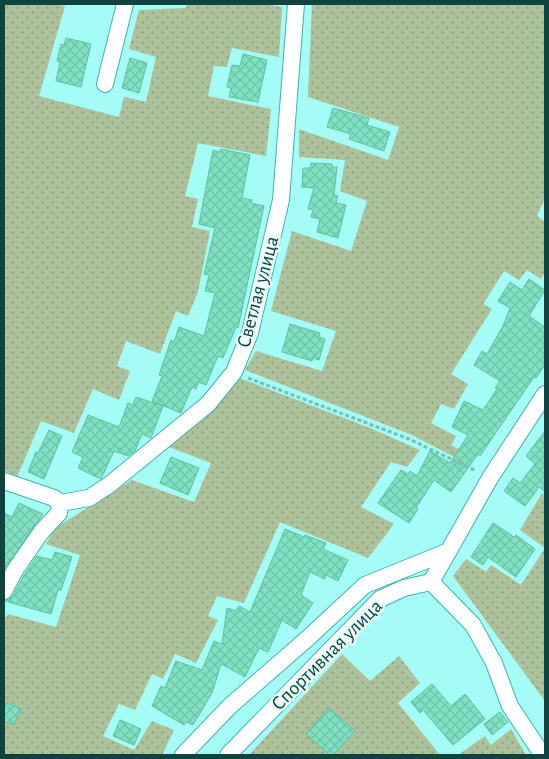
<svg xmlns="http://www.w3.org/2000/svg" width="549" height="759" viewBox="0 0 549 759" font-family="'Alegreya Sans',sans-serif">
<defs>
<pattern id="garden-dots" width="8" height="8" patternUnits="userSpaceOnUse" patternTransform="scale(1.25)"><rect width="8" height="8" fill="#adc19b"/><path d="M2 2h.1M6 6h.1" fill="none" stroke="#8b9e80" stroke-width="1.8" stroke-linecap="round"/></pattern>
<pattern id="building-cross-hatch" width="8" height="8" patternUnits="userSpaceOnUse" patternTransform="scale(1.25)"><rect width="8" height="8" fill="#7fe1c1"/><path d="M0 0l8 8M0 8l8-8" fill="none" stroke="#6dc2a7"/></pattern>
</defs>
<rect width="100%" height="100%" fill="#a5fbf5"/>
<!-- garden -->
<path fill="url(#garden-dots)" d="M 4,4 L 56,4 L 65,6 L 39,96 L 119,117 L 124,97 L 146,102 L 156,57 L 129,49 L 139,10 L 186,8 L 187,4 L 265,4 L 282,7 L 279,57 L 232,48 L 227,67 L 214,66 L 208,96 L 271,109 L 266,156 L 198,143 L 185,196 L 198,199 L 192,227 L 210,231 L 198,292 L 188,316 L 176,311 L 160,354 L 126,341 L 117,366 L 130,371 L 119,400 L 93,389 L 74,433 L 41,421 L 17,477 L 4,471 Z
M 312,4 L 545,4 L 545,198 L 537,216 L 545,222 L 545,272 L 541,279 L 527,270 L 519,280 L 504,271 L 483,304 L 492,309 L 451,374 L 468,384 L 454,409 L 441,404 L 431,423 L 456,436 L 451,445 L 471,456 L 466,463 L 412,435 L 245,370 L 256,351 L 322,371 L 336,331 L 271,311 L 292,231 L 351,251 L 367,201 L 340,191 L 345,160 L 299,157 L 299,129 L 388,160 L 399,127 L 308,97 Z
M 237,377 L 370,428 L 420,450 L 407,467 L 391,462 L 361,507 L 394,524 L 368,558 L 280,522 L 244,603 L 217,596 L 208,616 L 218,620 L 196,663 L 175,654 L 163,679 L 152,674 L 135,710 L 119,704 L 103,736 L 134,750 L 152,721 L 174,730 L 162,755 L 4,755 L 4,620 L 8,614 L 56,627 L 80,555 L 46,544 L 55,528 L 132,480 L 194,502 L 211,463 L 166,446 Z
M 542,493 L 545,496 L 545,701 L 453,576 L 466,559 L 486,572 L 491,565 L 521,585 L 545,548 L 520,530 Z
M 342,654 L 370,681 L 399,656 L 420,683 L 398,703 L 440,755 L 249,755 Z
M 511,729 L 526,755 L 458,755 L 485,736 L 491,745 Z"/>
<!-- building -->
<path fill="url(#building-cross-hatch)" stroke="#5fc1a2" d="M 66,38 L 91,44 L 81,87 L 56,81 L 60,62 L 57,61 L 61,44 L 64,45 Z
M 243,54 L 267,60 L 258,102 L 229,97 L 231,88 L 227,87 L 232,65 L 240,66 Z
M 130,58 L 147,63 L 139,93 L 122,88 Z
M 333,108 L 369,118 L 367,125 L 390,132 L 384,151 L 349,139 L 351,134 L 327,127 Z
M 221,149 L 250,155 L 242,198 L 252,200 L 251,203 L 264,206 L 238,328 L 236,327 L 223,358 L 218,356 L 206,385 L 198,382 L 196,389 L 192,387 L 181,413 L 152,401 L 162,376 L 159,375 L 171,340 L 174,342 L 179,327 L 204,336 L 215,293 L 205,291 L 209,275 L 204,274 L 215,228 L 199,224 L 213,150 L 220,152 Z
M 311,163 L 332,164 L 332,167 L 337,167 L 334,195 L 338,196 L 336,203 L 346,205 L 338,238 L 317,232 L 320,219 L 311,217 L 313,210 L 308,209 L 314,188 L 302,187 L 303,168 L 310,168 Z
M 529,279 L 545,290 L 529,316 L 545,327 L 545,365 L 536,378 L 534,377 L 480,456 L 478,454 L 451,492 L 434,480 L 416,508 L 418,509 L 409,523 L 378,503 L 401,470 L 408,474 L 410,471 L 417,476 L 430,451 L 450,463 L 468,435 L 452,427 L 464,401 L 483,410 L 497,389 L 495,388 L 500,381 L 474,365 L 482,351 L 487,354 L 503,326 L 510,308 L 498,301 L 510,282 L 522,290 Z
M 290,324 L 320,333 L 319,337 L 325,339 L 319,360 L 313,358 L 312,361 L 282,352 Z
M 136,397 L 163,406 L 151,438 L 142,434 L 135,451 L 128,456 L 114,451 L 101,479 L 78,468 L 83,457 L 72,452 L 88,415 L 119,427 L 128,403 L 133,405 Z
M 49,430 L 62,436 L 44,479 L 28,472 L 36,452 L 38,453 Z
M 545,431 L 545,492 L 539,487 L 525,506 L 504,491 L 513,478 L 520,483 L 535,464 L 526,456 Z
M 171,457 L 199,468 L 188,495 L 160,483 Z
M 19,503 L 43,514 L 4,570 L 4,513 L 12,517 Z
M 493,523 L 514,537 L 516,535 L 535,549 L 516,577 L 488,557 L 483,565 L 471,557 Z
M 285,529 L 304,537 L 305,535 L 326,543 L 323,549 L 348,560 L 338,581 L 326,575 L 325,579 L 310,572 L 301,595 L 313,603 L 296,629 L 282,620 L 268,652 L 259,648 L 245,677 L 221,664 L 212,693 L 193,725 L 186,722 L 184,725 L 152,706 L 161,686 L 165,688 L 176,661 L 202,670 L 214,641 L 222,644 L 227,608 L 236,611 L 239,606 L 250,612 Z
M 55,552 L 72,557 L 61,590 L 58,590 L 51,614 L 5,601 L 13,596 L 24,575 L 37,556 L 52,560 Z
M 432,684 L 451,706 L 465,694 L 485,719 L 453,745 L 423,710 L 420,713 L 411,702 Z
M 4,702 L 21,709 L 14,725 L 4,721 Z
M 329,708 L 355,731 L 333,755 L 330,755 L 306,734 Z
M 500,712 L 508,722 L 492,735 L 484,724 Z
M 120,720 L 141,729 L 134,745 L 113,736 Z"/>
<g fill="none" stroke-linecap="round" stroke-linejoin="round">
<defs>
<path id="minor" d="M 105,84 L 125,4
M 4,481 L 54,498 L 60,503
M 431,582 L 473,625 L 494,663 L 510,706 L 540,751 L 544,755
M 4,591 L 15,570 L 42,531 L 59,513 L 60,503 L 89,498 L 109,485 L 208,404 L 234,372 L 250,333 L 281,200 L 296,4
M 183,755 L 230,706 L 308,638 L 365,585 L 449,551
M 228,755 L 380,599 L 404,588 L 431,582 L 490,478 L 545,394"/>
</defs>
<!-- minor casing -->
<use href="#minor" stroke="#3eb5af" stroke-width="18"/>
<!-- path -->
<path stroke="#74beb9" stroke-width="3" stroke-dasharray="4 2.5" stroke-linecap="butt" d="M 248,378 L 409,439 L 476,471"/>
<!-- minor -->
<use href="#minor" stroke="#fff" stroke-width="16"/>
</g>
<g text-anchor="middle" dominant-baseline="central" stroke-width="5" stroke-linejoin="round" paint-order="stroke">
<!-- street labels -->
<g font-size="20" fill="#104240" stroke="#e7fbf9">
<text transform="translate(258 292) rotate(-75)">Светлая улица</text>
<text transform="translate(327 655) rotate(-45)">Спортивная улица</text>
</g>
</g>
<!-- border -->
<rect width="549" height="759" fill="none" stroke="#104240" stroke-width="10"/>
</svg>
